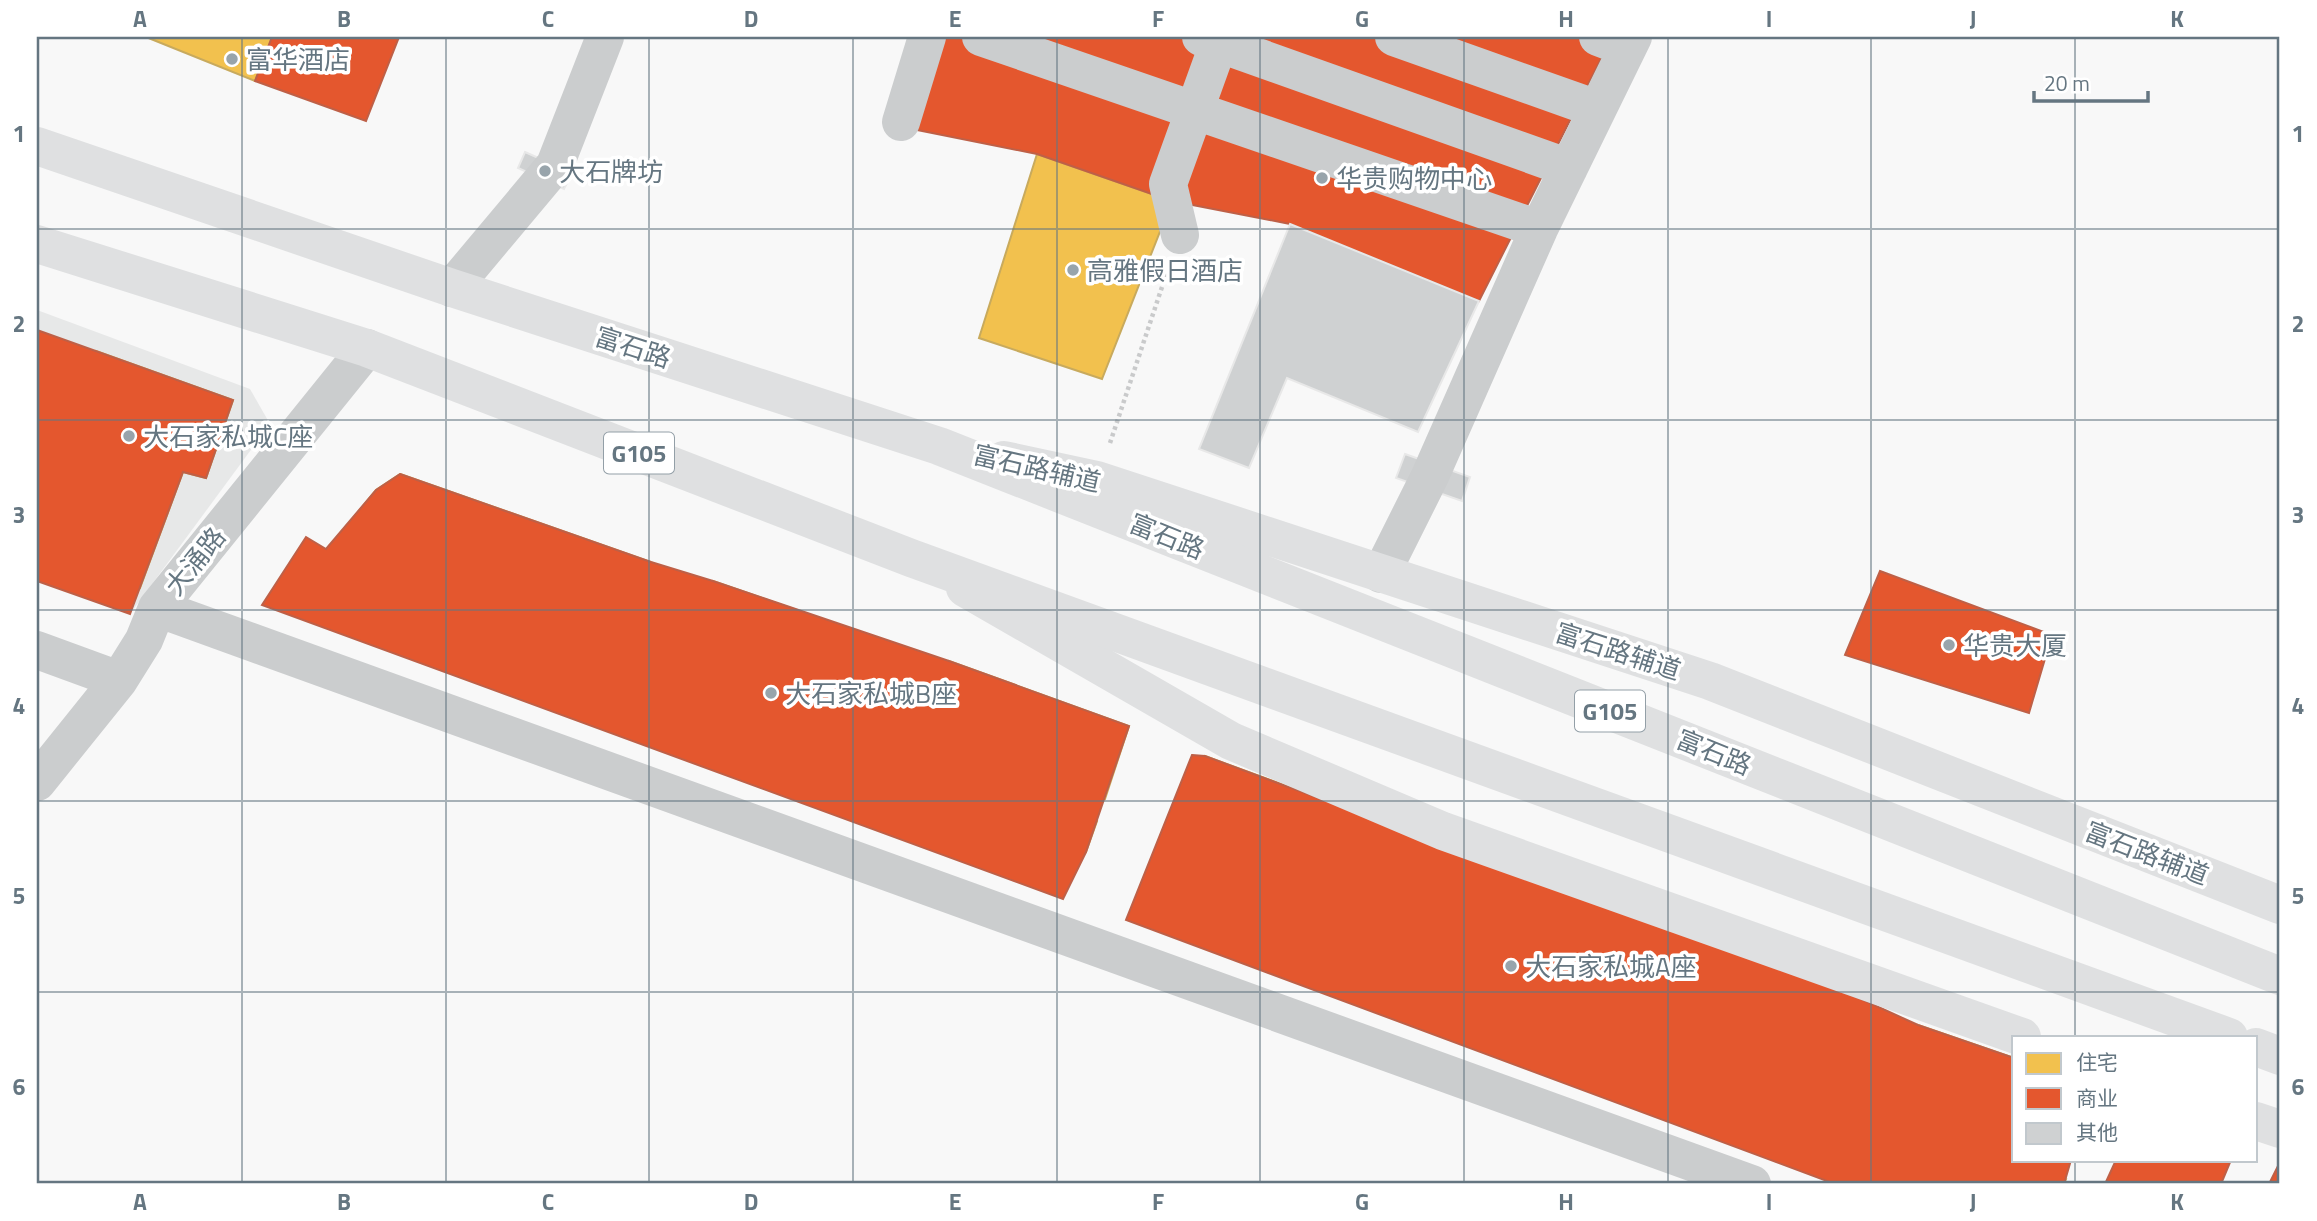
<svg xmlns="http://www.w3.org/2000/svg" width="2317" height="1221" viewBox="0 0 2317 1221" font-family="'Titillium Web','Noto Sans SC',sans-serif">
<rect width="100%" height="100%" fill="#f8f8f8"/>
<!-- built -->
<path fill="#e7e8e8" d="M 37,310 L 250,389 L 270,424 L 130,614 L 37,581 Z"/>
<!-- homes -->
<path fill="#f2c14e" stroke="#c8aa5d" stroke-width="2" d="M 146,37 L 272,37 L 255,81 Z
M 1037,154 L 1172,201 L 1102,379 L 979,338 Z
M 96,351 L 233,400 L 206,478 L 183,472 L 140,588 L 82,569 L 97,532 L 92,530 L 79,564 L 37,547 L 37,522 L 62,446 L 125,470 L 139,431 L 128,427 L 120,448 L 67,426 Z
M 400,474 L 651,562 L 613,677 L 603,673 L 595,694 L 570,685 L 567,694 L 523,678 L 527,666 L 511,661 L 515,650 L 506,647 L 529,583 L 403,539 L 396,559 L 465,583 L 450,624 L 439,620 L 434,632 L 418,627 L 414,636 L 381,625 L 384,618 L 380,626 L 290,596 L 376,490 Z
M 713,581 L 892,643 L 869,708 L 819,690 L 811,713 L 863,731 L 852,761 L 842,757 L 831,790 L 803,781 L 806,773 L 794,769 L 792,776 L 714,749 L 719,737 L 714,735 L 711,747 L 680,736 L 685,722 L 673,718 L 681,697 L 672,694 L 681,671 L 745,693 L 756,661 L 693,639 Z
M 949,661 L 1129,726 L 1105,799 L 1052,780 L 1044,802 L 1097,821 L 1086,852 L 1076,848 L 1064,881 L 1035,871 L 1038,863 L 1028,859 L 1025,866 L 947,839 L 951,826 L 947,825 L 943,836 L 913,825 L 919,810 L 907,807 L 915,786 L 906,783 L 914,762 L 979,784 L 992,749 L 923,725 Z
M 1205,756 L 1387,823 L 1362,894 L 1290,867 L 1281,891 L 1304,899 L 1313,905 L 1345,916 L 1335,944 L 1324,941 L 1319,958 L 1302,952 L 1296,969 L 1266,959 L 1270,946 L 1218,928 L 1214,940 L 1195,933 L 1203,913 L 1182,906 L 1178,916 L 1160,909 L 1169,884 L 1158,880 L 1171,845 L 1217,862 L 1226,840 L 1180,823 Z
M 1445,849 L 1623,911 L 1598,982 L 1547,965 L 1540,986 L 1591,1004 L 1580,1035 L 1570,1031 L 1559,1064 L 1531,1055 L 1534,1047 L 1523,1043 L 1520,1050 L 1442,1023 L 1447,1010 L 1443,1009 L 1438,1020 L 1408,1009 L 1413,995 L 1402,991 L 1409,970 L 1401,967 L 1407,941 L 1477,964 L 1485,934 L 1423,912 Z
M 1682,933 L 1861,999 L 1833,1068 L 1783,1050 L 1775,1072 L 1827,1090 L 1816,1121 L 1806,1117 L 1794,1150 L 1767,1140 L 1770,1133 L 1758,1128 L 1755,1136 L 1678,1109 L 1682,1096 L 1678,1095 L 1674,1105 L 1644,1095 L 1649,1081 L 1637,1077 L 1645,1056 L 1636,1053 L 1643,1026 L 1712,1050 L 1721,1020 L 1658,998 Z
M 1918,1025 L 2014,1058 L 2014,1160 L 2066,1179 L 2064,1184 L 1876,1184 L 1880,1170 L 1869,1165 L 1877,1144 L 1868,1141 L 1877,1119 L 1946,1144 L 1960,1105 L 1897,1082 Z"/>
<!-- shops -->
<path fill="#e4572e" stroke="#be6047" stroke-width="2" d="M 272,37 L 399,37 L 366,121 L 255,81 Z
M 944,37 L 1612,37 L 1479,301 L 1290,224 L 1172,201 L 1037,154 L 917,130 Z
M 37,330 L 233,400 L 206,478 L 183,472 L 130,614 L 37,581 Z
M 400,474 L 651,562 L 713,581 L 949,661 L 1129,726 L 1086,852 L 1063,899 L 262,605 L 306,537 L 326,549 L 376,490 Z
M 1880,571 L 2052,635 L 2029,713 L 1845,655 Z
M 1192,755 L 1205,756 L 1861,999 L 1918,1025 L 2014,1058 L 2014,1160 L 2071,1160 L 2064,1184 L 1835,1184 L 1126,920 Z
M 2116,1160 L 2231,1160 L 2221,1184 L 2105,1184 Z
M 2280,1162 L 2280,1184 L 2269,1184 Z"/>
<!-- building -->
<path fill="#cfd1d2" stroke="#e8e8e8" stroke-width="2" d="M 525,152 L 572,173 L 564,189 L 518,168 Z
M 1290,224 L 1479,301 L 1418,432 L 1287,378 L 1249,468 L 1199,449 Z
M 1405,454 L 1470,477 L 1462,501 L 1396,478 Z"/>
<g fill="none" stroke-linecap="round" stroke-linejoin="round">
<!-- path -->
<path stroke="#c9cacb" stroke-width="4.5" stroke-dasharray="3.5 3.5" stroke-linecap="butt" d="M 1110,443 L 1168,269"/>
<!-- minor -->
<path stroke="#cbcdce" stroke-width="38" d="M 981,37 L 1539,229
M 1201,37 L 1569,168
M 1394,37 L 1597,109
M 1598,37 L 1627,48
M 901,122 L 927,37
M 1180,235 L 1168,184 L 1221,37
M 452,288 L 555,165 L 605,37
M 1381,574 L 1430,476 L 1539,229 L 1633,37
M 157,608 L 1752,1184
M 37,650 L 119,680
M 37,782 L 119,680 L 144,640 L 157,608 L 367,348"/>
<!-- major -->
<path stroke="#dfe0e1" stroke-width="38" d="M 1004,460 L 1097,480 L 1710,681 L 2280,905
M 965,588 L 1231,741 L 1443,831 L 2022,1037
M 2256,1121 L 2280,1129"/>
<!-- highway -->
<path stroke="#dfe0e1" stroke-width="38" d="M 37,146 L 452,288 L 939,446 L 2280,976
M 37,244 L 367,348 L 911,558 L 2229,1037
M 2256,1047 L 2280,1056"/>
</g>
<!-- grid -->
<path fill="none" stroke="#657681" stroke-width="2" stroke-opacity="0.55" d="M 242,37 L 242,1184M 446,37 L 446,1184M 649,37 L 649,1184M 853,37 L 853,1184M 1057,37 L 1057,1184M 1260,37 L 1260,1184M 1464,37 L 1464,1184M 1668,37 L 1668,1184M 1871,37 L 1871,1184M 2075,37 L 2075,1037M 37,229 L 2280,229M 37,420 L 2280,420M 37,610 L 2280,610M 37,801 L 2280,801M 37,992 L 2280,992M 2075,1160 L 2075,1184"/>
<!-- markers -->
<g fill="#98a4ab" stroke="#fff" stroke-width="2.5">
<circle cx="232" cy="59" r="7"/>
<circle cx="545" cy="171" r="7"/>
<circle cx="1322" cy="178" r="7"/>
<circle cx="1073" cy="270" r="7"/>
<circle cx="129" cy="436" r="7"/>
<circle cx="1949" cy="645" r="7"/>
<circle cx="771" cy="693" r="7"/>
<circle cx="1511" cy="966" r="7"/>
</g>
<g text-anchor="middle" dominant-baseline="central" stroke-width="7" stroke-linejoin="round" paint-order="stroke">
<!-- shield labels -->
<g fill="#fff" stroke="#939fa7" stroke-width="2">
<rect x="604" y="432.5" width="70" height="41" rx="5"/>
<rect x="1575" y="690.5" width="70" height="41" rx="5"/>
</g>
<g font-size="24" font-weight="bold" fill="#657681">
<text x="639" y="453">G105</text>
<text x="1610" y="711">G105</text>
</g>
<!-- poi labels -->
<g font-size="26" fill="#657681" stroke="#fff" text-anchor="start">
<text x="246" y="59">富华酒店</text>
<text x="559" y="171">大石牌坊</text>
<text x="1336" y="178">华贵购物中心</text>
<text x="1087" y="270">高雅假日酒店</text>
<text x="143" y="436">大石家私城C座</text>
<text x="1963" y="645">华贵大厦</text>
<text x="785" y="693">大石家私城B座</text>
<text x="1525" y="966">大石家私城A座</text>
</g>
<!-- street labels -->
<g font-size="26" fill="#657681" stroke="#fff">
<text transform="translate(633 347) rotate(18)">富石路</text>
<text transform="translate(1037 468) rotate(13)">富石路辅道</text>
<text transform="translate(1167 536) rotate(22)">富石路</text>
<text transform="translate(195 561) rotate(-51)">大涌路</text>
<text transform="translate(1618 651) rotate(18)">富石路辅道</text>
<text transform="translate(1714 752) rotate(22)">富石路</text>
<text transform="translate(2147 853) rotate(21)">富石路辅道</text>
</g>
</g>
<!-- border -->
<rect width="2317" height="1221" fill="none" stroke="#ffffff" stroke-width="77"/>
<!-- legend -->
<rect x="2012" y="1036" width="245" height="126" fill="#ffffff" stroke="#c1c8cd" stroke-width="2"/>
<rect x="2026" y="1053" width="35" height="21" fill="#f2c14e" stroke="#c1c8cd" stroke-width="2"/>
<text x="2076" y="1070" font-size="21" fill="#657681">住宅</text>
<rect x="2026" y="1088" width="35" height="21" fill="#e4572e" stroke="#c1c8cd" stroke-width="2"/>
<text x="2076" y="1106" font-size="21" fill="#657681">商业</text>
<rect x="2026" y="1123" width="35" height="21" fill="#cfd1d2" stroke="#c1c8cd" stroke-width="2"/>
<text x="2076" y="1140" font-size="21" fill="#657681">其他</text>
<!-- scale -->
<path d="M2034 91v10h114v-10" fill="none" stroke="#657681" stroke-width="3.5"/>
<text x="2044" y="91" font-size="21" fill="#657681" stroke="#ffffff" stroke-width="5" paint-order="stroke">20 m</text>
<rect x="38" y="38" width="2240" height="1144" fill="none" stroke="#657681" stroke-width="2.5"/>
<g font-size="23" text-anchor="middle" font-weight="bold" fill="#657681">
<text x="140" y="27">A</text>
<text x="344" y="27">B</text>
<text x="548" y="27">C</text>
<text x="751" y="27">D</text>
<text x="955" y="27">E</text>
<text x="1158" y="27">F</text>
<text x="1362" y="27">G</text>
<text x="1566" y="27">H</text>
<text x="1769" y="27">I</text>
<text x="1973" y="27">J</text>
<text x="2177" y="27">K</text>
<text x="19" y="142">1</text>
<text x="2298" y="142">1</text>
<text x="19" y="332">2</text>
<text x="2298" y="332">2</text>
<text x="19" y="523">3</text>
<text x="2298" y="523">3</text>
<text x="19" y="714">4</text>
<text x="2298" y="714">4</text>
<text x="19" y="904">5</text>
<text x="2298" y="904">5</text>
<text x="19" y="1095">6</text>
<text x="2298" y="1095">6</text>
<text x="140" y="1210">A</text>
<text x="344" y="1210">B</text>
<text x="548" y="1210">C</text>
<text x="751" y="1210">D</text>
<text x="955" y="1210">E</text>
<text x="1158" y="1210">F</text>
<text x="1362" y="1210">G</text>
<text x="1566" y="1210">H</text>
<text x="1769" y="1210">I</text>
<text x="1973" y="1210">J</text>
<text x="2177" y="1210">K</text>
</g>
</svg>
